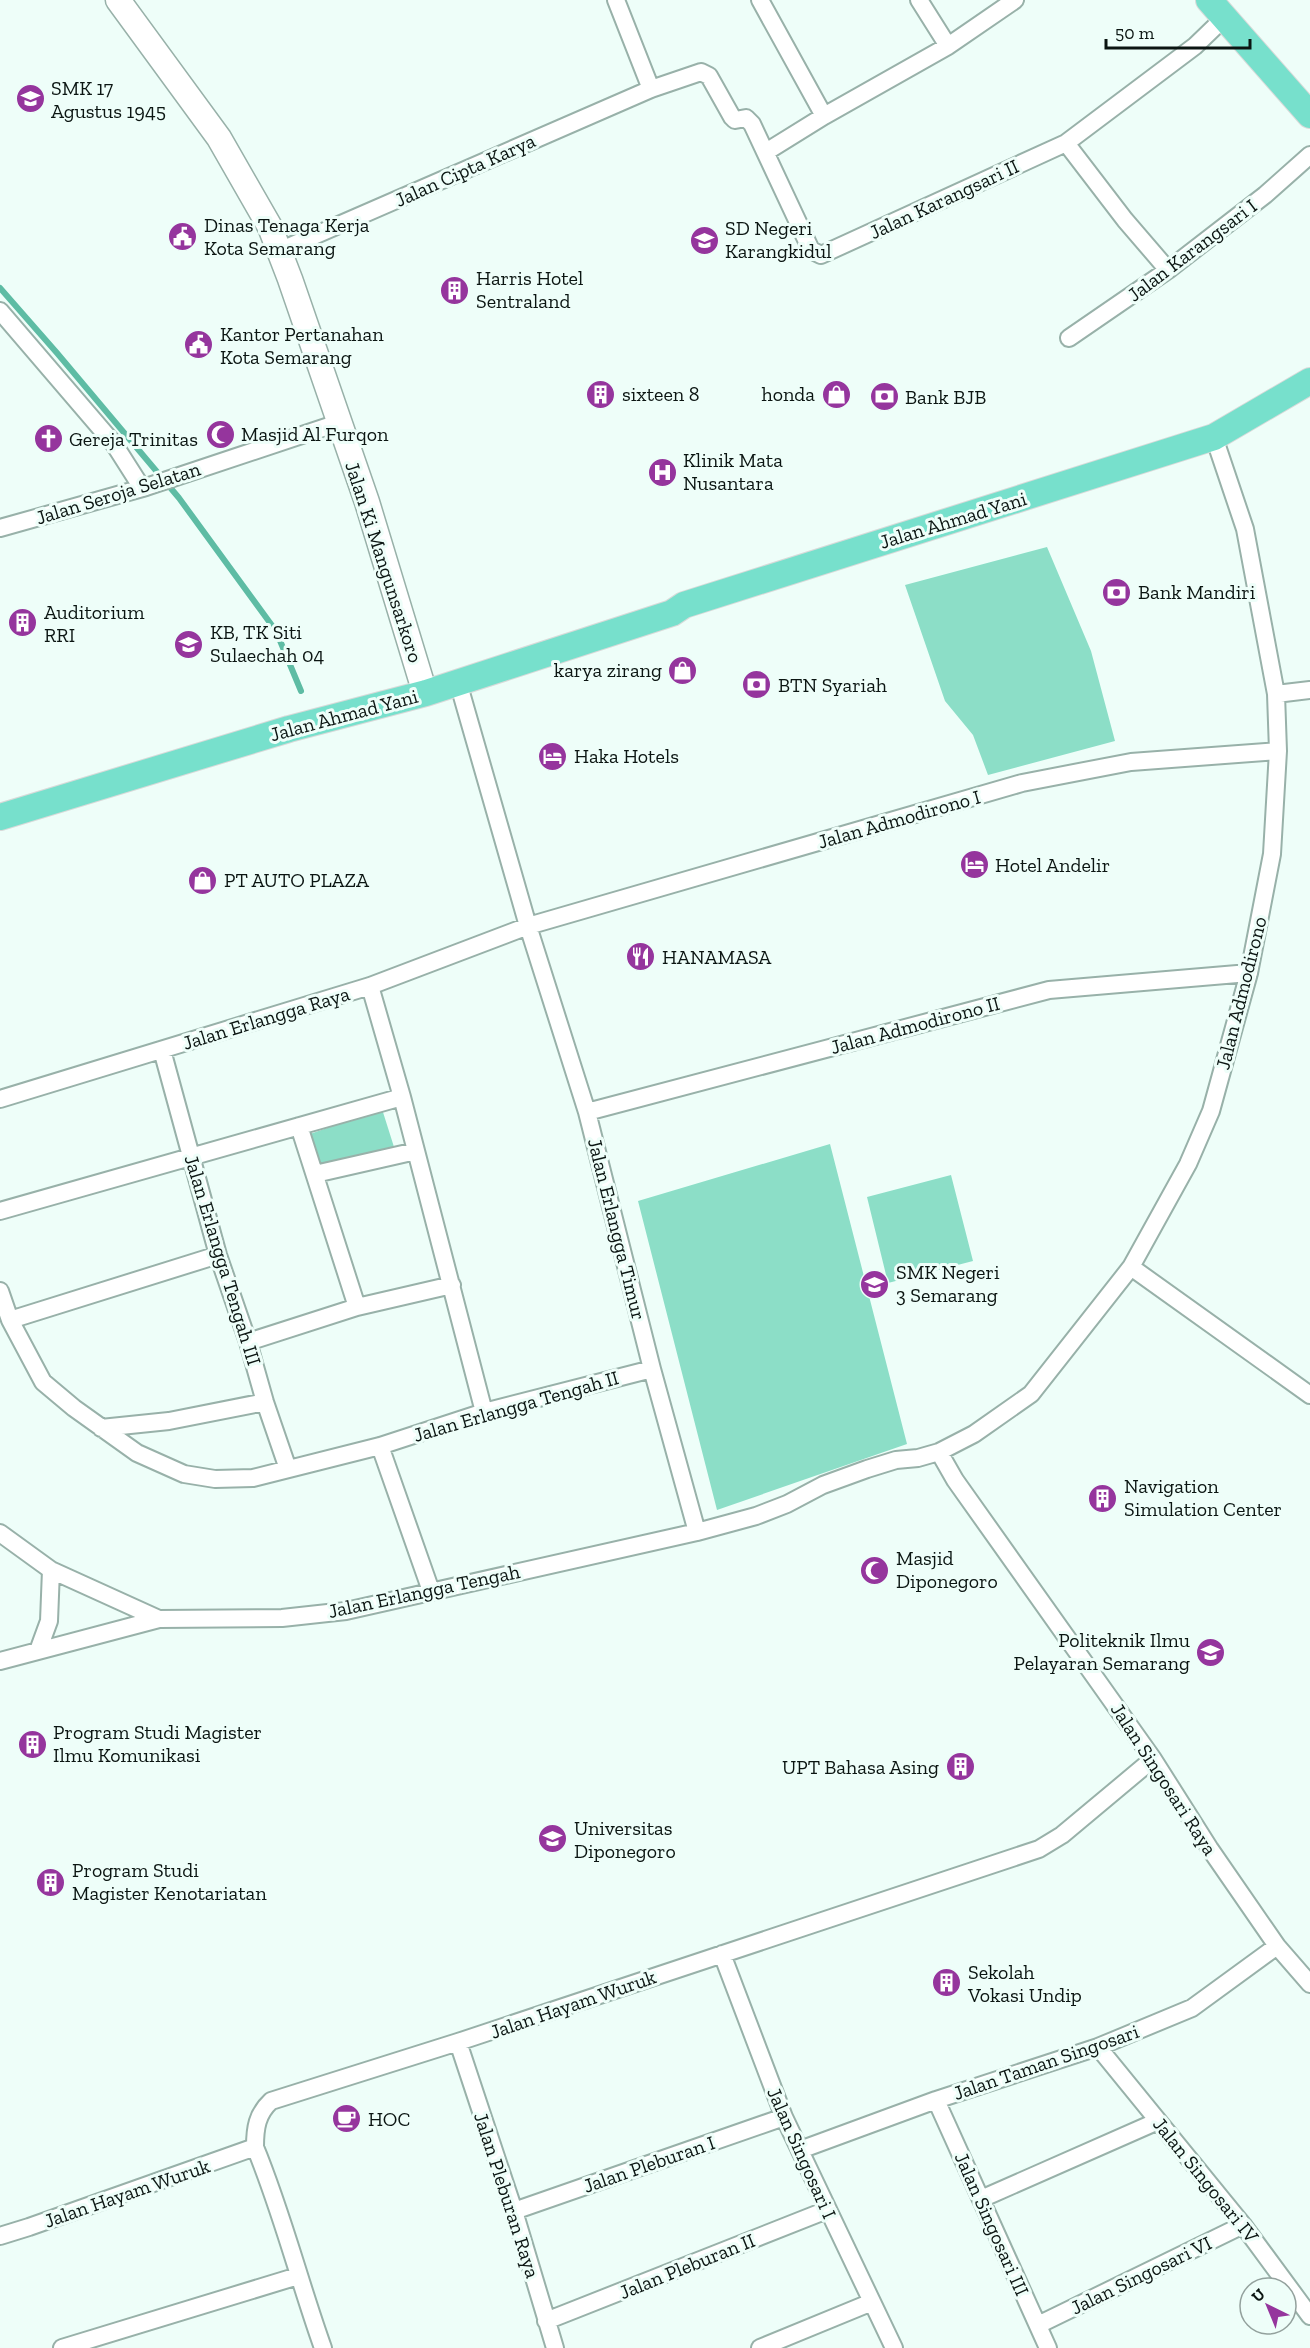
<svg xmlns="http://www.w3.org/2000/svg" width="1310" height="2348" viewBox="0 0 1310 2348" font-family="'Zilla Slab',serif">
<rect width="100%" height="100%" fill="#eefef9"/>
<!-- green -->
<path fill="#8cdec7" d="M 1047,547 L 1091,651 L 1115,741 L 988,775 L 973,735 L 945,701 L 905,585 Z
M 382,1109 L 394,1147 L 319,1172 L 307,1135 Z
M 830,1144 L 907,1444 L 717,1510 L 638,1201 Z
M 951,1175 L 973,1261 L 888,1283 L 867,1197 Z"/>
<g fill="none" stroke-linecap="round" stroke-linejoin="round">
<!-- stream -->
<path stroke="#5ebca4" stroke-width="6" d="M 0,288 L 57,353 L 179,498 L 276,631 L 301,691"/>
<defs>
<path id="minor" d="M 616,0 L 651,89
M 760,0 L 824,116
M 919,0 L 948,46
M 1066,143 L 1125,220 L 1168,270
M 766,152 L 824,116 L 948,46 L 1015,0
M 279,251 L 651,89 L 701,72 L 709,76 L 732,117 L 735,120 L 746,118 L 752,124 L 811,250 L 821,255 L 1066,143 L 1195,46 L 1225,17
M 0,311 L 114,444 L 142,488
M 1069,338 L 1168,270 L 1265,195 L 1310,155
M 0,528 L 146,487 L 338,423
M 458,682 L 528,926 L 587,1112 L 652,1369 L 697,1532 L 756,1516 L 787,1504 L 823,1485 L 867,1469 L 896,1460 L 918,1458 L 939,1452 L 974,1434 L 1031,1394 L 1131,1267 L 1188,1164 L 1211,1111 L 1249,973 L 1272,854 L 1278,751 L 1276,694 L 1245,529 L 1214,437
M 1276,694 L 1310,690
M 370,986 L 402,1097 L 484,1412
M 162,1050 L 218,1255 L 248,1342 L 265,1402 L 288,1469
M 0,1099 L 370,986 L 528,926 L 1022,783 L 1131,762 L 1278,751
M 587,1112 L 1049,990 L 1249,973
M 299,1126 L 357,1307
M 315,1174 L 416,1151
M 0,1211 L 402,1097
M 1131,1267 L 1310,1395
M 0,1291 L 10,1320 L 43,1382 L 74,1408 L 137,1453 L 184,1474 L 215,1479 L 253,1478 L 380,1446 L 484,1412 L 652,1369
M 10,1320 L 218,1255
M 248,1342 L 357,1307 L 452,1285
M 101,1428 L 169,1421 L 265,1402
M 380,1446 L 431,1591
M 939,1452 L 955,1480 L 1153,1759 L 1210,1849 L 1277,1946 L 1310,1984
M 0,1533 L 51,1570 L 159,1619 L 282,1618 L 346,1611 L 697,1532
M 38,1651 L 49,1621 L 51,1570
M 0,1661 L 159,1619
M 722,1954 L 784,2117 L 894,2348
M 458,2042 L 514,2211 L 555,2348
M 1098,2047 L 1243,2225 L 1310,2316
M 936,2100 L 1048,2348
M 255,2147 C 282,2212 299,2281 323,2348
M 800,2150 L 936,2100 L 1098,2047 L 1192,2008 L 1277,1946
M 981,2199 L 1158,2121
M 514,2211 L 784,2117
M 0,2236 L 29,2227 L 255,2147 C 255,2128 257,2114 271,2101 L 458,2042 L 1039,1849 L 1062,1835 L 1153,1759
M 546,2321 L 827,2210
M 1038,2325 L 1243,2225
M 62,2348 L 298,2276
M 760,2348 L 872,2302"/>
<path id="secondary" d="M 118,0 L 219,138 L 270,227 L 290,279 L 367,502 L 421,680"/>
<path id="primary" d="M 1209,0 L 1310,115
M 0,817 L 289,729 L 426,693 L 672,613 L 684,605 L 1214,437 L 1310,381"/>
</defs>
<!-- minor casing -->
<use href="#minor" stroke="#98b1a9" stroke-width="20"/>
<!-- secondary casing -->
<use href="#secondary" stroke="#98b1a9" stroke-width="27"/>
<!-- primary casing -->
<use href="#primary" stroke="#d8dad9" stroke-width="28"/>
<!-- minor -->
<use href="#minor" stroke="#fff" stroke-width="16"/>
<!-- secondary -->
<use href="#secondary" stroke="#fff" stroke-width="24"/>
<!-- primary -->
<use href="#primary" stroke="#77e0cc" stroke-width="26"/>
</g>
<!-- icons -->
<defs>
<symbol id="school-disc" viewBox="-11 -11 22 22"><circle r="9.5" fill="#95359d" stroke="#eefef9"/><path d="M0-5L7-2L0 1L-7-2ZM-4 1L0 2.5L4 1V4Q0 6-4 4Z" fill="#fff"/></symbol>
<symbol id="civic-disc" viewBox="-11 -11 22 22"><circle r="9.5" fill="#95359d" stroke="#eefef9"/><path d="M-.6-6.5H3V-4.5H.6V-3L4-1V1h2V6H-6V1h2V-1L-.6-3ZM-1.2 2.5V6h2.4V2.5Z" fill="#fff"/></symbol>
<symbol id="building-disc" viewBox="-11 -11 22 22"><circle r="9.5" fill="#95359d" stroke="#eefef9"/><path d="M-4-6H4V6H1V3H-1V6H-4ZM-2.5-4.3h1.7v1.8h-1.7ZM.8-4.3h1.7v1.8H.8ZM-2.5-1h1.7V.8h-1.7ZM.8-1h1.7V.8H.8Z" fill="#fff"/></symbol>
<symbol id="shop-disc" viewBox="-11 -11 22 22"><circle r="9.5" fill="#95359d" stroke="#eefef9"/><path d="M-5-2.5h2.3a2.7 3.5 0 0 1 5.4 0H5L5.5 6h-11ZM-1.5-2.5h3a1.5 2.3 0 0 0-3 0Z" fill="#fff"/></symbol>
<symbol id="bank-disc" viewBox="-11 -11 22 22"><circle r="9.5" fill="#95359d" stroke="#eefef9"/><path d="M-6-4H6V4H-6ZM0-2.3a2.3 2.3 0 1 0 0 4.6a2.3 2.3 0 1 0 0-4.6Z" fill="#fff"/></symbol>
<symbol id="mosque-disc" viewBox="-11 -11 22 22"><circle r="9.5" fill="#95359d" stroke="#eefef9"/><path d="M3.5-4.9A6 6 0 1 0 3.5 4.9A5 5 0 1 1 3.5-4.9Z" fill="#fff"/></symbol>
<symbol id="church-disc" viewBox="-11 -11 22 22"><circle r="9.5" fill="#95359d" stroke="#eefef9"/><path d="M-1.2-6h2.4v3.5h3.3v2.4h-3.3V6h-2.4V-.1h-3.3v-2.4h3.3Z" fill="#fff"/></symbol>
<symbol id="hospital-disc" viewBox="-11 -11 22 22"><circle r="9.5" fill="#95359d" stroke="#eefef9"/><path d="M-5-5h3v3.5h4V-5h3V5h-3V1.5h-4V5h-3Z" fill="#fff"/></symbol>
<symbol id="hotel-disc" viewBox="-11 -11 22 22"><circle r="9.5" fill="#95359d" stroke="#eefef9"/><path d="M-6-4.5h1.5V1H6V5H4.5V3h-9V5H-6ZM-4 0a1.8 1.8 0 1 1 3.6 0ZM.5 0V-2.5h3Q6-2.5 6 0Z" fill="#fff"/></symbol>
<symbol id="restaurant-disc" viewBox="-11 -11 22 22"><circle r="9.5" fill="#95359d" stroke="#eefef9"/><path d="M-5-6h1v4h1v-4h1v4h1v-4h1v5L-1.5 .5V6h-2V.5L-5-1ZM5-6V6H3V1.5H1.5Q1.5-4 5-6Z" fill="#fff"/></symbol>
<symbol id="university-disc" viewBox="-11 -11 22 22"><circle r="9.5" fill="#95359d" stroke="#eefef9"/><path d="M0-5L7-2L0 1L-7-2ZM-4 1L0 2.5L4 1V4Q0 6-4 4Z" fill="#fff"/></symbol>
<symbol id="cafe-disc" viewBox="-11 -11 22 22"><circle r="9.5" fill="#95359d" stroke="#eefef9"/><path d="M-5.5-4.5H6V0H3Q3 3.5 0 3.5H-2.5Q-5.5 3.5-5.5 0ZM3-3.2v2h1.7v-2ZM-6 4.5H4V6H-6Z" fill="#fff"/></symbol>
</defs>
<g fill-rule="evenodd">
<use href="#school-disc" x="14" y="82" width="33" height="33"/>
<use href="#civic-disc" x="166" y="220" width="33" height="33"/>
<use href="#school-disc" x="688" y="224" width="33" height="33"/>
<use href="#building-disc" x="438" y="274" width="33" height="33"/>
<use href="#civic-disc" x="182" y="328" width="33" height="33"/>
<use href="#building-disc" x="584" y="378" width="33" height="33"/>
<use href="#shop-disc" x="820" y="378" width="33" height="33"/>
<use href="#bank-disc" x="868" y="380" width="33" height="33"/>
<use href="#mosque-disc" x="204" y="418" width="33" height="33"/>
<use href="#church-disc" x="32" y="422" width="33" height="33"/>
<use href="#hospital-disc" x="646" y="456" width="33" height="33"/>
<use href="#bank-disc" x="1100" y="576" width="33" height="33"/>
<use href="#building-disc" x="6" y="606" width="33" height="33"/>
<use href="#school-disc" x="172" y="628" width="33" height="33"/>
<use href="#shop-disc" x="666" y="654" width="33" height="33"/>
<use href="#bank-disc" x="740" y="668" width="33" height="33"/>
<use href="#hotel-disc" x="536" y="740" width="33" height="33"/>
<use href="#hotel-disc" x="958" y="848" width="33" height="33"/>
<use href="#shop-disc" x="186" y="864" width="33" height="33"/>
<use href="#restaurant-disc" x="624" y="940" width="33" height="33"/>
<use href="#school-disc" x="858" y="1268" width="33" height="33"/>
<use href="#building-disc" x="1086" y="1482" width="33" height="33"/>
<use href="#mosque-disc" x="858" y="1554" width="33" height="33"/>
<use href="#university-disc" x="1194" y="1636" width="33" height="33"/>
<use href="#building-disc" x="16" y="1728" width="33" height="33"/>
<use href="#building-disc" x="944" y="1750" width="33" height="33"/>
<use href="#university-disc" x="536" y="1822" width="33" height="33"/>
<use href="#building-disc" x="34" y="1866" width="33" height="33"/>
<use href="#building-disc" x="930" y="1966" width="33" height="33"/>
<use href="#cafe-disc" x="330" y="2102" width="33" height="33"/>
</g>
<g text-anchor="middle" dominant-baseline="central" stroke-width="6" stroke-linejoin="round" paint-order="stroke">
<!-- poi labels -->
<g font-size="20" fill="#0b1512" stroke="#eefef9" text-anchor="start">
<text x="51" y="88">SMK 17<tspan x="51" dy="23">Agustus 1945</tspan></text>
<text x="204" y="225">Dinas Tenaga Kerja<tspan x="204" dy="23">Kota Semarang</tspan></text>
<text x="725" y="228">SD Negeri<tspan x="725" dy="23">Karangkidul</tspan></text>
<text x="476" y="278">Harris Hotel<tspan x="476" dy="23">Sentraland</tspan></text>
<text x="220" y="334">Kantor Pertanahan<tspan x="220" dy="23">Kota Semarang</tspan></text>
<text x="622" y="394">sixteen 8</text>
<text x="815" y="394" text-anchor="end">honda</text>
<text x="905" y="397">Bank BJB</text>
<text x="241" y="434">Masjid Al Furqon</text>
<text x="69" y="439">Gereja Trinitas</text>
<text x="683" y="460">Klinik Mata<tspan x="683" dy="23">Nusantara</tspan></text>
<text x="1138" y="592">Bank Mandiri</text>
<text x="44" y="612">Auditorium<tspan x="44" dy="23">RRI</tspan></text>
<text x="210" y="632">KB, TK Siti<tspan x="210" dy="23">Sulaechah 04</tspan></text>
<text x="662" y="670" text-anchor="end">karya zirang</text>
<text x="778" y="685">BTN Syariah</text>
<text x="574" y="756">Haka Hotels</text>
<text x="995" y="865">Hotel Andelir</text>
<text x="224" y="880">PT AUTO PLAZA</text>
<text x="662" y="957">HANAMASA</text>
<text x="896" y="1272">SMK Negeri<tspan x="896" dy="23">3 Semarang</tspan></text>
<text x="1124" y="1486">Navigation<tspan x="1124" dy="23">Simulation Center</tspan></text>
<text x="896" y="1558">Masjid<tspan x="896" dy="23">Diponegoro</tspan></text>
<text x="1190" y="1640" text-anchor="end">Politeknik Ilmu<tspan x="1190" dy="23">Pelayaran Semarang</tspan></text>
<text x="53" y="1732">Program Studi Magister<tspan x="53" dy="23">Ilmu Komunikasi</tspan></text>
<text x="939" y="1767" text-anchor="end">UPT Bahasa Asing</text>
<text x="574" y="1828">Universitas<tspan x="574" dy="23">Diponegoro</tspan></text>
<text x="72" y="1870">Program Studi<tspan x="72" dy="23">Magister Kenotariatan</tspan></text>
<text x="968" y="1972">Sekolah<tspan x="968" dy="23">Vokasi Undip</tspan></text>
<text x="368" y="2119">HOC</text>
</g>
<!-- street labels -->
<g font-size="20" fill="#0b1512" stroke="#eefef9">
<text transform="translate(465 170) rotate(-24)">Jalan Cipta Karya</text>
<text transform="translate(944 199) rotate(-25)">Jalan Karangsari II</text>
<text transform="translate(1192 250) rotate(-37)">Jalan Karangsari I</text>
<text transform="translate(118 493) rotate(-17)">Jalan Seroja Selatan</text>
<text transform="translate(953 520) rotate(-17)">Jalan Ahmad Yani</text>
<text transform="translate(384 562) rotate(72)">Jalan Ki Mangunsarkoro</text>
<text transform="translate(344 715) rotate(-15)">Jalan Ahmad Yani</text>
<text transform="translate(899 819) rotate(-16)">Jalan Admodirono I</text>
<text transform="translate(1241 993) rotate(-76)">Jalan Admodirono</text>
<text transform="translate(266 1018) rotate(-17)">Jalan Erlangga Raya</text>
<text transform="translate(915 1025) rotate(-15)">Jalan Admodirono II</text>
<text transform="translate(617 1229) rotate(76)">Jalan Erlangga Timur</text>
<text transform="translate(223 1260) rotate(73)">Jalan Erlangga Tengah III</text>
<text transform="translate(516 1406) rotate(-16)">Jalan Erlangga Tengah II</text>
<text transform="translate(424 1591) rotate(-12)">Jalan Erlangga Tengah</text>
<text transform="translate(1164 1779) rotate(57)">Jalan Singosari Raya</text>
<text transform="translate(573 2004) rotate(-19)">Jalan Hayam Wuruk</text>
<text transform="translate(1046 2062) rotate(-19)">Jalan Taman Singosari</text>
<text transform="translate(802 2153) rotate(66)">Jalan Singosari I</text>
<text transform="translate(649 2164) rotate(-19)">Jalan Pleburan I</text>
<text transform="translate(1206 2180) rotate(51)">Jalan Singosari IV</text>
<text transform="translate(127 2193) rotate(-19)">Jalan Hayam Wuruk</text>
<text transform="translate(507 2195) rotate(72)">Jalan Pleburan Raya</text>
<text transform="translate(992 2224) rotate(66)">Jalan Singosari III</text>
<text transform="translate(687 2266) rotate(-22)">Jalan Pleburan II</text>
<text transform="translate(1141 2275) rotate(-26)">Jalan Singosari VI</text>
</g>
</g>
<!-- north arrow -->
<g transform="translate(1268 2306) rotate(317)"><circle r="28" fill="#eefef9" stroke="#93a19d" stroke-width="1.5"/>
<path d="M0-4.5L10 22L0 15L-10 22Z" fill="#95359d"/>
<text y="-9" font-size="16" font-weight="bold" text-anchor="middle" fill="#0b1512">U</text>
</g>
<!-- scale -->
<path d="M1106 39v9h144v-9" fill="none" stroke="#0b1512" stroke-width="3"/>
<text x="1115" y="39" font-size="18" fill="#0b1512" stroke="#eefef9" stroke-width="4.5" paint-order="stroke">50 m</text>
</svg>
